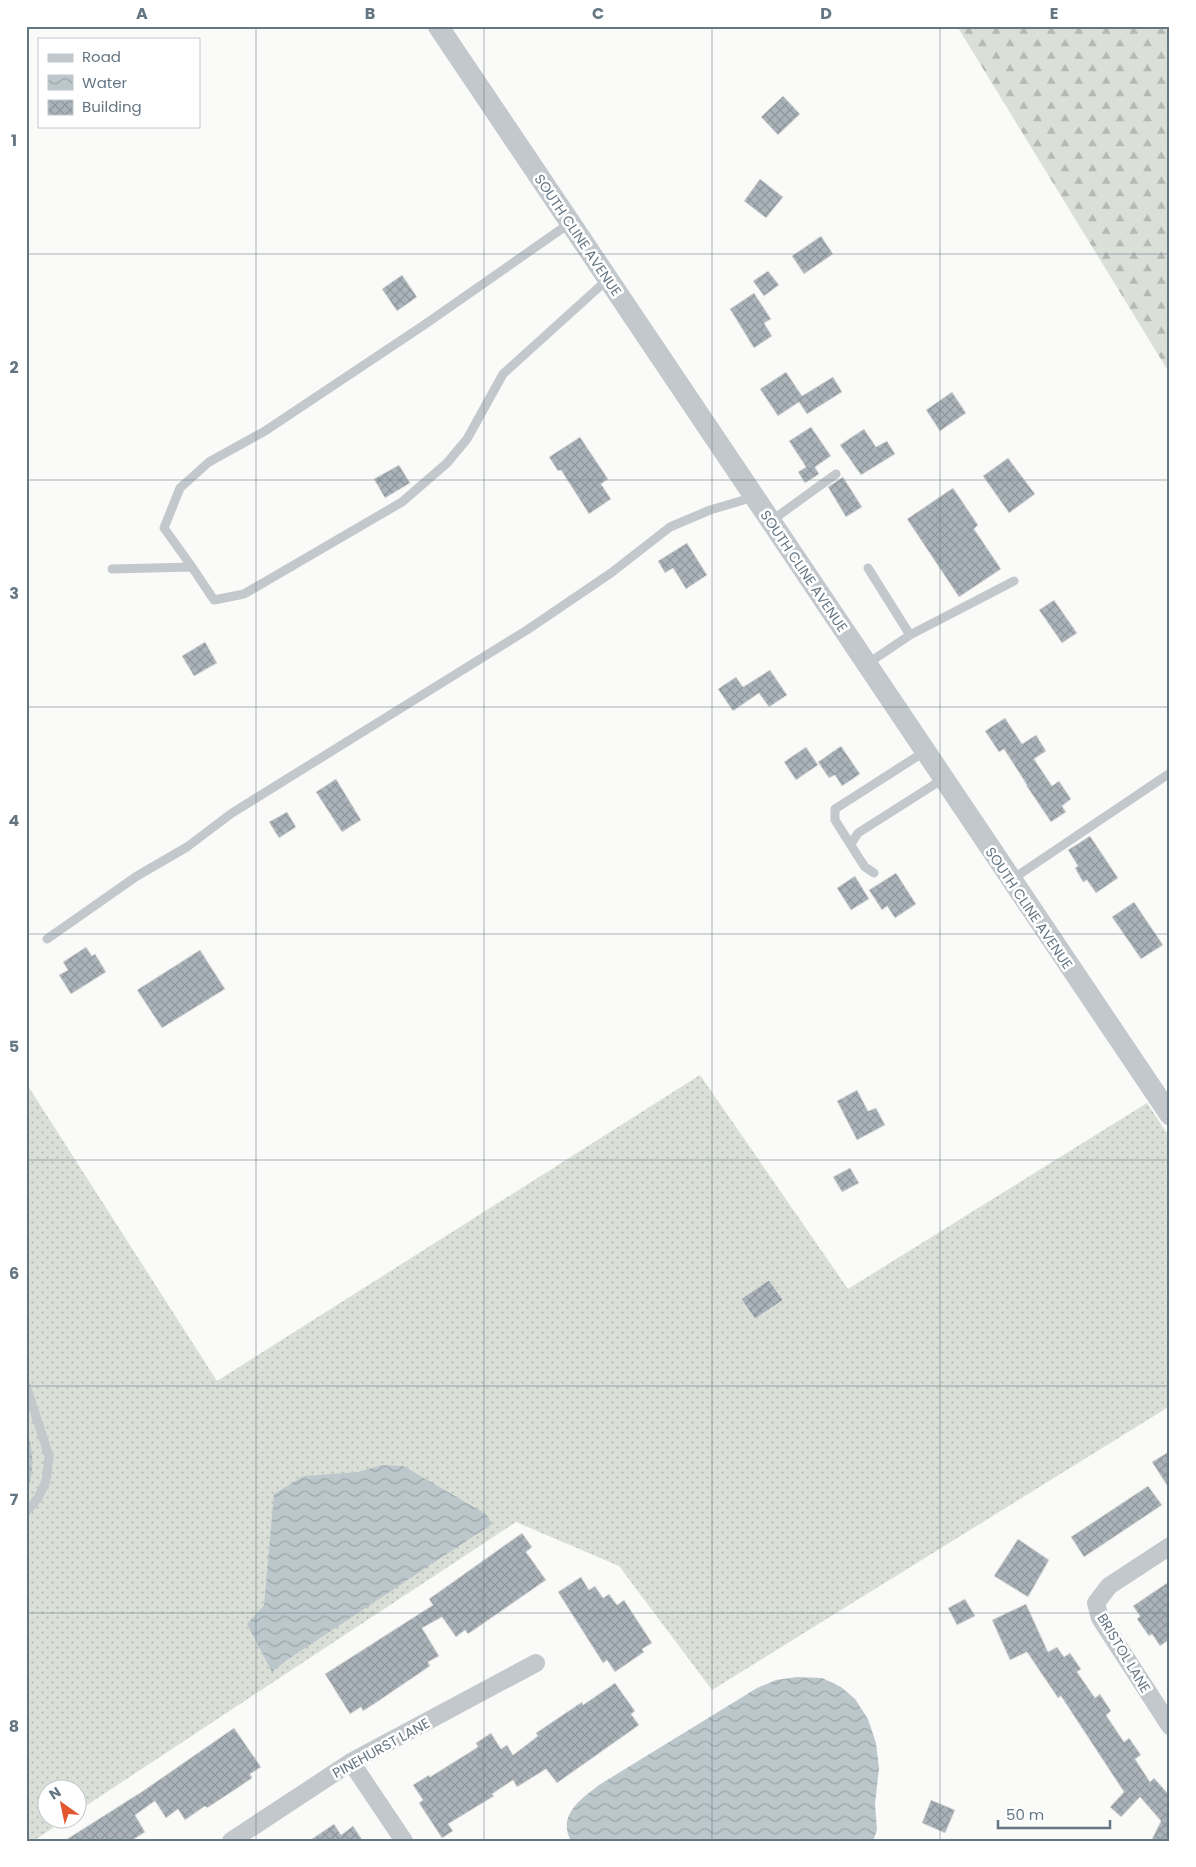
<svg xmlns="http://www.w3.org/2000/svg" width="1196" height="1867" viewBox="0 0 1196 1867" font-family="Poppins,sans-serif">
<defs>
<pattern id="grass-dots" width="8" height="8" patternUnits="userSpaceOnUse" patternTransform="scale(1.25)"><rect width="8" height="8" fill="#dadfd7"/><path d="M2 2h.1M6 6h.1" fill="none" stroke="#b4b9b4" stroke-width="1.8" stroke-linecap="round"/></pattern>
<pattern id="forest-firs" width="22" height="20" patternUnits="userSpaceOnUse" patternTransform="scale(1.25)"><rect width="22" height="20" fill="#dadfd7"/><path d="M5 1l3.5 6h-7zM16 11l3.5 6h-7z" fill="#b4b9b4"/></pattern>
<pattern id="water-waves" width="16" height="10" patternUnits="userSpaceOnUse" patternTransform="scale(1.25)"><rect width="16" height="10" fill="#bbc7cb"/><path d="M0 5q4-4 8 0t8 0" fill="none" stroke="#9ca6aa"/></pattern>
<pattern id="building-cross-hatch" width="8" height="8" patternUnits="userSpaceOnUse" patternTransform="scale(1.25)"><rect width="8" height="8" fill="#aab3b9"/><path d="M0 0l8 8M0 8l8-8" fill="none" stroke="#8e969c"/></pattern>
</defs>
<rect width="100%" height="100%" fill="#fafaf8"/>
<!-- grass -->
<path fill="url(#grass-dots)" d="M 700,1075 L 848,1289 L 1147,1103 L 1170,1138 L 1170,1406 L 712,1690 L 619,1566 L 516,1522 L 78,1811 L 78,1790 L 48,1790 L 48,1820 L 65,1820 L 33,1841 L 26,1841 L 26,1083 L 217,1381 Z"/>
<!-- forest -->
<path fill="url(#forest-firs)" d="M 957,26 L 1170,26 L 1170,374 Z"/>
<!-- water -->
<path fill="url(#water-waves)" d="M 26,1430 C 35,1451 34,1473 26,1495 Z
M 382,1465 L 403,1466 L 486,1514 L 492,1524 L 287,1660 L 272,1672 L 247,1624 L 264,1605 L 274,1494 L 304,1476 L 358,1472 Z
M 797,1677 L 822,1678 L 841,1687 L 855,1699 L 868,1719 L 876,1743 L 879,1768 L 875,1804 L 877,1830 L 873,1841 L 571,1841 C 557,1815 581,1799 599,1785 L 757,1688 L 776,1680 Z"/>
<!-- building -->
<path fill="url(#building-cross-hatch)" stroke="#dcdcda" d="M 783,96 L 800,114 L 778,135 L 761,117 Z
M 760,179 L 783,197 L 766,218 L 744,201 Z
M 821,236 L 833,254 L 804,274 L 792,256 Z
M 768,271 L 779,285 L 764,296 L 753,281 Z
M 402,275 L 417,297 L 397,311 L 382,289 Z
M 754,293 L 771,319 L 764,323 L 772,336 L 754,348 L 730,309 Z
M 786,372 L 802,396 L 833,377 L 842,392 L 807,414 L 799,402 L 778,416 L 760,389 Z
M 952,392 L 966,413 L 940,431 L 926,410 Z
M 811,427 L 831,456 L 815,467 L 819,474 L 805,483 L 798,472 L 806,467 L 789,441 Z
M 864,429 L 876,447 L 887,441 L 895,454 L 861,475 L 840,445 Z
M 580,437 L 608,479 L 601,484 L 611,499 L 589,514 L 561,470 L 558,471 L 549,457 Z
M 1008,458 L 1035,494 L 1009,513 L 983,476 Z
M 399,465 L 410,483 L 385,498 L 374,479 Z
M 843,477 L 862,507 L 846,517 L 828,487 Z
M 953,488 L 978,525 L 974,529 L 1001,569 L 959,597 L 907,519 Z
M 687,543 L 707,575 L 686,589 L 673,568 L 665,573 L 658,561 Z
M 1054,600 L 1077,633 L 1062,643 L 1039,610 Z
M 205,642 L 217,663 L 194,676 L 182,656 Z
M 770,670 L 787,695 L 769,707 L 759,693 L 733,711 L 718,689 L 736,677 L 743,687 Z
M 1005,718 L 1022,744 L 1036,735 L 1046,751 L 1034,759 L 1052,786 L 1059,781 L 1071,799 L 1062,806 L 1066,812 L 1051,822 L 1026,785 L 1027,785 L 1004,749 L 999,752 L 985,731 Z
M 841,746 L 860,774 L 842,786 L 835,775 L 829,778 L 818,762 Z
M 806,747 L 818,765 L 796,780 L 784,762 Z
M 336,779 L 361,820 L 342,832 L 316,792 Z
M 287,812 L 296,827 L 279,838 L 269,822 Z
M 1090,836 L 1118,878 L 1096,893 L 1087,880 L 1083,882 L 1075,868 L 1078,866 L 1068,850 Z
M 896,873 L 916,904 L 895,918 L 887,906 L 882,910 L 869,890 Z
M 855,876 L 869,899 L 851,910 L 837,888 Z
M 1134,902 L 1163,945 L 1141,959 L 1112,917 Z
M 86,947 L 92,956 L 95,954 L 106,972 L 71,994 L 59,975 L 68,970 L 63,962 Z
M 200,950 L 225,989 L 162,1028 L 137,990 Z
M 857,1090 L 868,1111 L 876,1108 L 885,1125 L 857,1140 L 837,1101 Z
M 850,1168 L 859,1183 L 842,1192 L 833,1177 Z
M 769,1280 L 783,1300 L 755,1319 L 741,1299 Z
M 1170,1451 L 1170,1490 L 1152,1462 Z
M 1148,1486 L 1162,1505 L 1084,1557 L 1071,1537 Z
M 522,1533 L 532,1547 L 526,1552 L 546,1580 L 468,1634 L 465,1630 L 456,1637 L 442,1617 L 422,1628 L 439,1656 L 428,1662 L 430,1666 L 377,1702 L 363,1711 L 361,1707 L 350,1714 L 325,1674 L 433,1605 L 429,1599 Z
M 1018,1539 L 1049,1560 L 1028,1597 L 994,1576 Z
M 581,1577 L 589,1590 L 595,1586 L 603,1598 L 609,1594 L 617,1605 L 624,1600 L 652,1643 L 642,1649 L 644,1652 L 615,1672 L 607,1660 L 603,1663 L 558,1592 Z
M 1170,1581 L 1170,1639 L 1160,1646 L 1152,1634 L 1149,1636 L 1137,1619 L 1140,1616 L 1133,1606 Z
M 965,1599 L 975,1616 L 957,1625 L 948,1608 Z
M 1026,1604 L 1048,1652 L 1057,1647 L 1064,1657 L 1070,1653 L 1081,1669 L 1077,1672 L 1095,1698 L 1100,1694 L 1111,1711 L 1106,1715 L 1124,1742 L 1129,1738 L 1141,1755 L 1135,1759 L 1150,1782 L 1154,1778 L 1170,1796 L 1170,1841 L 1151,1841 L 1161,1821 L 1140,1797 L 1121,1817 L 1110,1807 L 1124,1792 L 1061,1696 L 1058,1698 L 1027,1652 L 1010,1660 L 992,1620 Z
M 615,1683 L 635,1711 L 631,1714 L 639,1725 L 557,1783 L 546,1769 L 517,1787 L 513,1780 L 492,1794 L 494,1796 L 448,1824 L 453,1831 L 442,1838 L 419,1803 L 423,1800 L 413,1785 L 429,1775 L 430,1777 L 478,1747 L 476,1743 L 491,1733 L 501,1749 L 507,1745 L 513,1755 L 538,1736 L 536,1733 L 582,1702 L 583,1705 Z
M 234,1728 L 261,1767 L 250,1774 L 252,1778 L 239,1787 L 207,1808 L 205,1806 L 185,1820 L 178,1809 L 166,1818 L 155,1801 L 135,1815 L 145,1832 L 131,1841 L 64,1841 L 143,1791 Z
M 931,1800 L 955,1810 L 945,1833 L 922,1823 Z
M 334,1824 L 341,1835 L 353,1826 L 363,1841 L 309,1841 Z"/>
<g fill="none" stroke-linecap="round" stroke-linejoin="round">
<!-- service -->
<path stroke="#c3c8cc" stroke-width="9" d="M 771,521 L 836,474
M 192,567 L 164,528 L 180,488 L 209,462 L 265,431 L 424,325 L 570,223
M 112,569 L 192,567 L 214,600 L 244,594 L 402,502 L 447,463 L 467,439 L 503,374 L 608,279
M 910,635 L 1014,581
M 867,664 L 910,635 L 868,568
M 851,844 L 858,833 L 943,779
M 874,873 L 865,867 L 859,858 L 835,820 L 835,809 L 924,752
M 1011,880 L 1170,773
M 47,939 L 137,876 L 187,847 L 232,813 L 527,630 L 611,573 L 670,527 L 710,510 L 754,497
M 26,1386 L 49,1456 L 46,1481 L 38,1498 L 26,1512"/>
<!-- minor -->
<path stroke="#c3c8cc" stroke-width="18" d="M 1170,1546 L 1109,1586 L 1096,1603 L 1100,1618 L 1170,1726
M 351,1762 L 404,1841
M 231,1841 L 351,1762 L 536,1663"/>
<!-- tertiary -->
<path stroke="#c3c8cc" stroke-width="21" d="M 438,26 L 1170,1115"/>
</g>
<!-- grid -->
<path fill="none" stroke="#657683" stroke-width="1" stroke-opacity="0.55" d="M 256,26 L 256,1841M 484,26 L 484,1841M 712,26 L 712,1841M 940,26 L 940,1841M 26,254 L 1170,254M 26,480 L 1170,480M 26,707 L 1170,707M 26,934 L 1170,934M 26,1160 L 1170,1160M 26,1386 L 1170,1386M 26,1613 L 1170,1613"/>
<g text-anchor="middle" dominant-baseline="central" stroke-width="5" stroke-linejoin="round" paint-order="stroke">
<!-- street labels -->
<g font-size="14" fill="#657683" stroke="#fff">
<text transform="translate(578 235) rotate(56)">SOUTH CLINE AVENUE</text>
<text transform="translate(804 571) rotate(56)">SOUTH CLINE AVENUE</text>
<text transform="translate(1029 908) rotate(56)">SOUTH CLINE AVENUE</text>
<text transform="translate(1124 1653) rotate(59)">BRISTOL LANE</text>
<text transform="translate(381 1748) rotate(-29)">PINEHURST LANE</text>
</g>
</g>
<!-- border -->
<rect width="1196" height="1867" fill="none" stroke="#ffffff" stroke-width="55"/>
<!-- legend -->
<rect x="38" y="38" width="162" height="90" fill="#ffffff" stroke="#c1c8cd"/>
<rect x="48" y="54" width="25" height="8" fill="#c3c8cc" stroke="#c1c8cd"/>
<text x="82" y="62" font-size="15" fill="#657683">Road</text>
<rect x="48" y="75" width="25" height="15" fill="url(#water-waves)" stroke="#c1c8cd"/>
<text x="82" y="88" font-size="15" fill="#657683">Water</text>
<rect x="48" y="100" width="25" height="15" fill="url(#building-cross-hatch)" stroke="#c1c8cd"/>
<text x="82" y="112" font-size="15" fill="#657683">Building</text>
<!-- north arrow -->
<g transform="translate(62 1804) rotate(327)"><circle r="24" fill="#ffffff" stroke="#c1c8cd"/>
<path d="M0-4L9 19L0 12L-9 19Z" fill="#e4572e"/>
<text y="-8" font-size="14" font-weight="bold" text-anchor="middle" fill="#657683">N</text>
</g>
<!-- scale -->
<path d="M998 1820v8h112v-8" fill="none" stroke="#657683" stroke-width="2.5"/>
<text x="1006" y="1820" font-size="15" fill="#657683" stroke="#ffffff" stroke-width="4" paint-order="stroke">50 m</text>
<rect x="28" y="28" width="1140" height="1812" fill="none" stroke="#657683" stroke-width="2"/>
<g font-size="16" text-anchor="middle" font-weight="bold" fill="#657683">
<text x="142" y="19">A</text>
<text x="370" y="19">B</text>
<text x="598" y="19">C</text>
<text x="826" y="19">D</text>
<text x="1054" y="19">E</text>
<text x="14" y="146">1</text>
<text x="14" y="373">2</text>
<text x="14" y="599">3</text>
<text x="14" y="826">4</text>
<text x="14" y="1052">5</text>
<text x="14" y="1279">6</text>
<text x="14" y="1505">7</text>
<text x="14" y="1732">8</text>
</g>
</svg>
